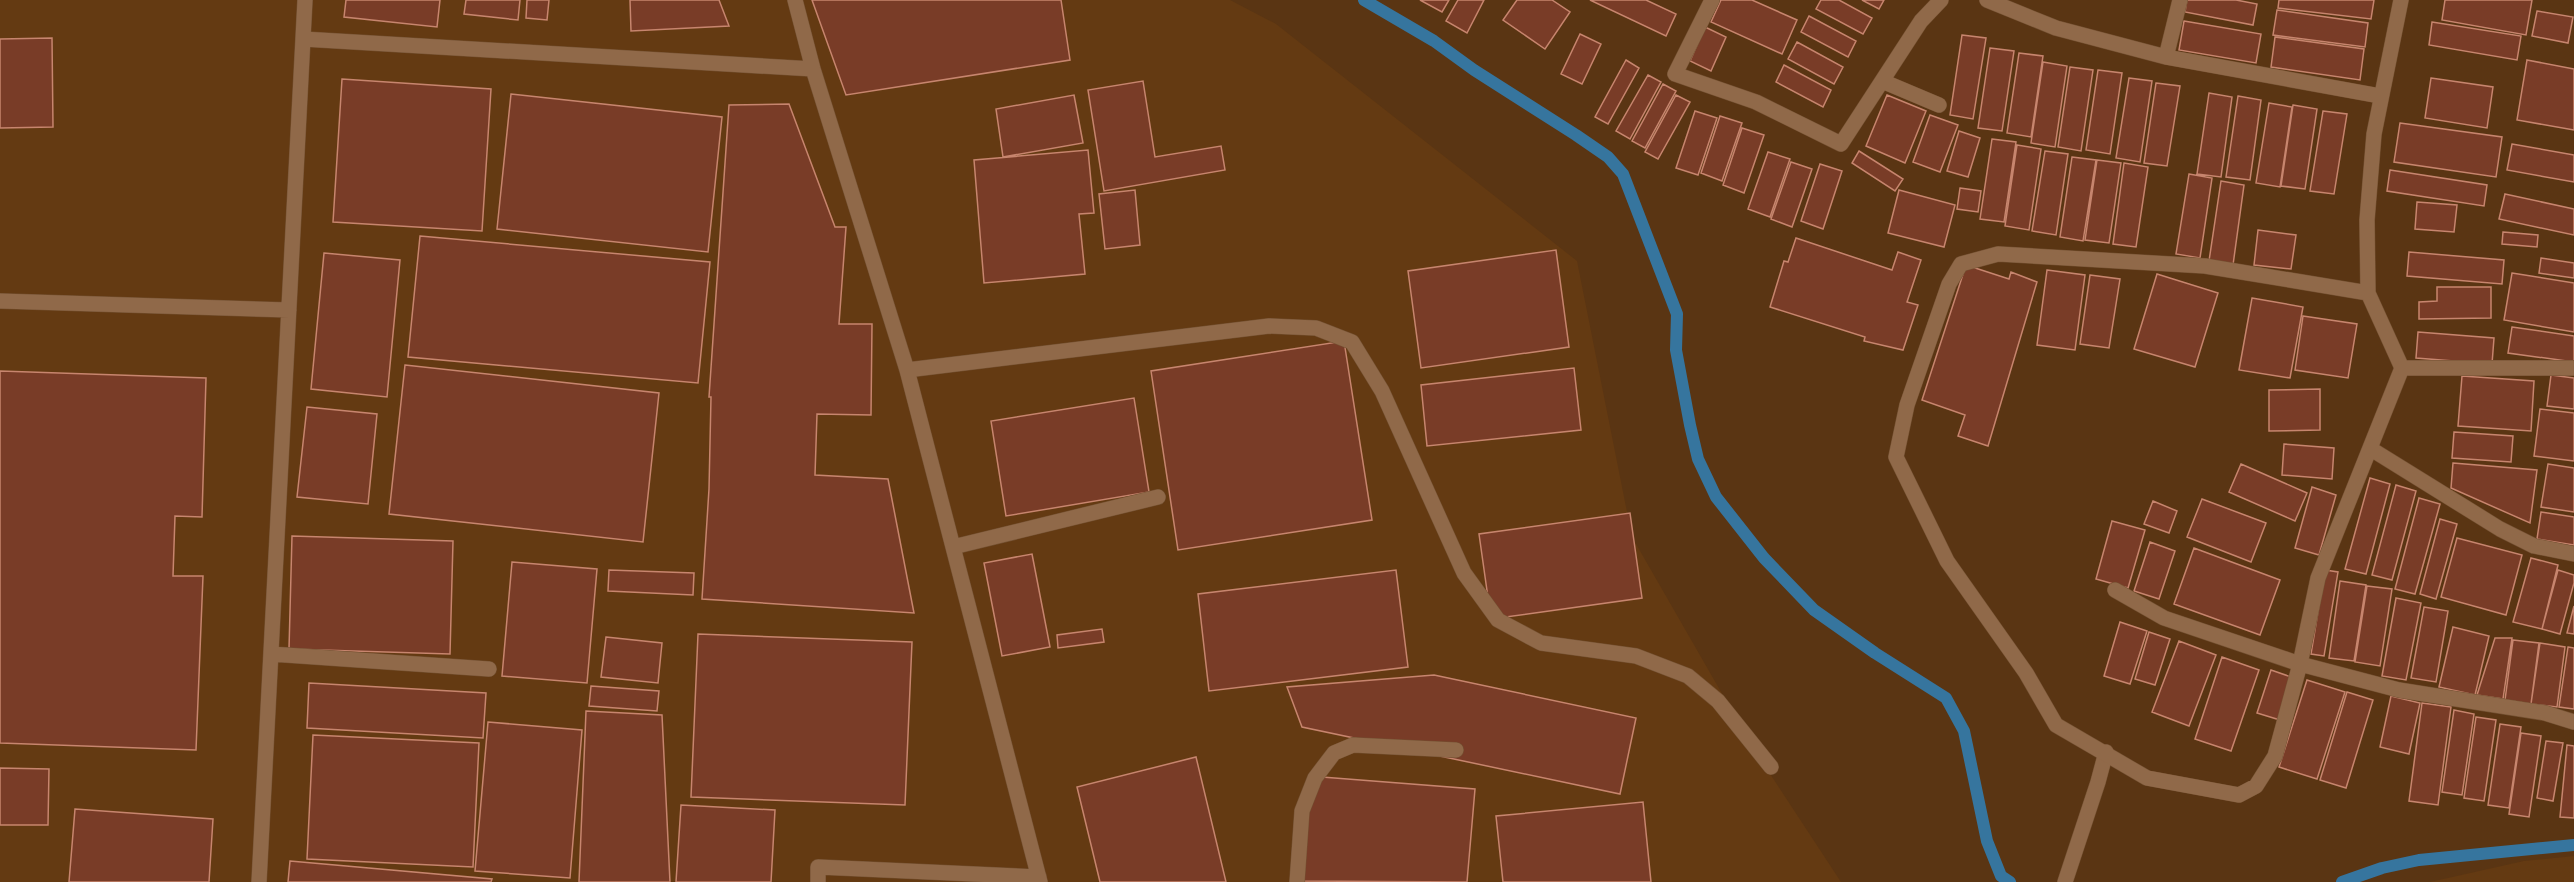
<svg xmlns="http://www.w3.org/2000/svg" width="2574" height="882" viewBox="0 0 2574 882" font-family="Helvetica,sans-serif">
<rect width="100%" height="100%" fill="#5a3513"/>
<!-- built -->
<path fill="#643a12" d="M 0,0 L 1230,0 L 1276,24 L 1577,261 L 1632,537 L 1755,751 L 1841,882 L 0,882 Z
M 2574,856 L 2574,882 L 2430,882 L 2524,861 Z"/>
<g fill="none" stroke-linecap="round" stroke-linejoin="round">
<!-- stream -->
<path stroke="#36759e" stroke-width="12" d="M 1364,0 L 1434,41 L 1474,70 L 1576,135 L 1608,157 L 1623,174 L 1677,314 L 1676,350 L 1690,425 L 1698,459 L 1716,497 L 1764,558 L 1814,610 L 1875,653 L 1946,698 L 1964,731 L 1987,841 L 2001,876 L 2010,882
M 2342,882 L 2382,868 L 2419,860 L 2574,845"/>
</g>
<!-- building -->
<path fill="#793c27" stroke="#c7856e" stroke-width="1.5" d="M 346,0 L 440,0 L 437,27 L 344,17 Z
M 466,0 L 520,0 L 518,20 L 464,14 Z
M 527,0 L 549,0 L 547,20 L 526,18 Z
M 630,0 L 719,0 L 729,26 L 631,31 Z
M 812,0 L 1061,0 L 1070,60 L 846,95 Z
M 1420,0 L 1449,0 L 1442,12 Z
M 1458,0 L 1484,0 L 1467,33 L 1446,21 Z
M 1517,0 L 1552,0 L 1570,12 L 1545,49 L 1503,20 Z
M 1590,0 L 1646,0 L 1676,14 L 1666,36 Z
M 1721,0 L 1752,0 L 1797,20 L 1782,54 L 1711,22 Z
M 1821,0 L 1839,0 L 1872,18 L 1863,34 L 1816,9 Z
M 1862,0 L 1884,0 L 1879,9 Z
M 2187,0 L 2236,0 L 2257,4 L 2253,25 L 2185,12 Z
M 2279,0 L 2374,0 L 2371,19 L 2278,8 Z
M 2445,0 L 2532,0 L 2526,35 L 2442,20 Z
M 2277,10 L 2368,23 L 2365,47 L 2273,35 Z
M 2537,11 L 2573,17 L 2568,43 L 2532,36 Z
M 1809,16 L 1856,41 L 1848,57 L 1801,32 Z
M 2184,21 L 2261,34 L 2256,63 L 2179,50 Z
M 2432,22 L 2521,36 L 2517,60 L 2429,45 Z
M 1705,27 L 1726,37 L 1711,71 L 1690,61 Z
M 1580,34 L 1601,44 L 1582,84 L 1561,74 Z
M 1962,35 L 1986,38 L 1973,119 L 1950,115 Z
M 2275,37 L 2364,49 L 2360,80 L 2271,67 Z
M 52,38 L 53,127 L 0,128 L 0,39 Z
M 1797,42 L 1843,67 L 1834,84 L 1788,59 Z
M 1990,48 L 2014,51 L 2002,131 L 1978,128 Z
M 2019,53 L 2043,56 L 2031,137 L 2007,133 Z
M 1626,60 L 1639,68 L 1608,124 L 1595,117 Z
M 2527,60 L 2574,69 L 2574,130 L 2517,120 Z
M 2043,62 L 2067,66 L 2055,147 L 2031,143 Z
M 1784,65 L 1831,90 L 1823,107 L 1776,82 Z
M 2070,67 L 2093,70 L 2081,151 L 2058,147 Z
M 2098,70 L 2122,73 L 2110,154 L 2086,150 Z
M 1648,75 L 1661,82 L 1630,139 L 1616,131 Z
M 2129,78 L 2152,81 L 2140,162 L 2116,158 Z
M 2431,78 L 2493,87 L 2487,128 L 2425,118 Z
M 342,79 L 491,89 L 482,231 L 333,222 Z
M 1143,81 L 1155,157 L 1221,146 L 1225,170 L 1104,191 L 1088,90 Z
M 2156,83 L 2180,86 L 2167,166 L 2144,163 Z
M 1663,84 L 1676,91 L 1645,148 L 1632,141 Z
M 2209,93 L 2232,97 L 2221,177 L 2197,174 Z
M 511,94 L 722,117 L 708,252 L 497,229 Z
M 1074,95 L 1083,143 L 1003,157 L 996,109 Z
M 1676,95 L 1690,102 L 1658,159 L 1645,152 Z
M 1887,95 L 1926,111 L 1905,163 L 1866,146 Z
M 2238,96 L 2261,100 L 2250,180 L 2226,177 Z
M 2269,103 L 2292,107 L 2280,187 L 2256,183 Z
M 789,104 L 835,227 L 846,227 L 839,324 L 872,324 L 871,415 L 817,414 L 815,475 L 888,479 L 914,613 L 702,599 L 709,489 L 711,397 L 709,397 L 729,105 Z
M 2293,105 L 2317,109 L 2305,189 L 2281,186 Z
M 1695,111 L 1717,118 L 1698,175 L 1676,168 Z
M 2323,111 L 2347,114 L 2334,194 L 2310,191 Z
M 1930,115 L 1958,125 L 1940,172 L 1913,162 Z
M 1720,116 L 1742,123 L 1722,181 L 1701,173 Z
M 2400,123 L 2502,137 L 2496,177 L 2394,162 Z
M 1742,128 L 1764,135 L 1744,193 L 1723,185 Z
M 1959,131 L 1980,138 L 1968,177 L 1947,171 Z
M 1992,139 L 2016,142 L 2004,222 L 1980,219 Z
M 2512,144 L 2574,155 L 2574,182 L 2507,170 Z
M 2017,145 L 2041,149 L 2029,230 L 2005,226 Z
M 1088,150 L 1094,213 L 1079,214 L 1085,274 L 984,283 L 974,160 Z
M 1859,151 L 1903,179 L 1895,191 L 1852,163 Z
M 2045,151 L 2068,154 L 2056,235 L 2032,231 Z
M 1768,152 L 1790,159 L 1770,217 L 1748,209 Z
M 2072,157 L 2096,160 L 2083,241 L 2060,237 Z
M 2097,160 L 2121,163 L 2109,243 L 2085,240 Z
M 1791,162 L 1812,169 L 1792,227 L 1771,219 Z
M 2124,163 L 2148,167 L 2136,247 L 2113,244 Z
M 1820,164 L 1842,171 L 1823,229 L 1801,221 Z
M 2390,170 L 2487,185 L 2484,206 L 2387,191 Z
M 2189,174 L 2212,178 L 2200,258 L 2176,254 Z
M 2221,181 L 2244,185 L 2233,265 L 2209,261 Z
M 1960,188 L 1981,191 L 1978,212 L 1957,209 Z
M 1135,190 L 1140,245 L 1105,249 L 1099,194 Z
M 1899,190 L 1955,205 L 1944,247 L 1888,233 Z
M 2505,194 L 2574,209 L 2574,235 L 2499,219 Z
M 2417,202 L 2457,205 L 2454,232 L 2415,229 Z
M 2258,230 L 2296,235 L 2291,269 L 2254,265 Z
M 2503,232 L 2538,235 L 2537,247 L 2502,244 Z
M 420,236 L 710,262 L 698,383 L 408,357 Z
M 1796,238 L 1892,270 L 1898,252 L 1921,260 L 1907,302 L 1918,305 L 1903,350 L 1864,341 L 1865,337 L 1770,307 L 1784,261 L 1788,262 Z
M 1556,250 L 1569,347 L 1421,368 L 1408,271 Z
M 2409,252 L 2504,260 L 2502,284 L 2407,276 Z
M 324,253 L 400,260 L 387,397 L 311,389 Z
M 2541,258 L 2574,263 L 2574,278 L 2539,273 Z
M 1966,265 L 2009,279 L 2011,272 L 2037,282 L 1988,446 L 1958,436 L 1965,415 L 1922,400 Z
M 2047,270 L 2085,275 L 2075,350 L 2037,345 Z
M 2512,273 L 2574,283 L 2574,332 L 2504,320 Z
M 2157,274 L 2218,293 L 2195,367 L 2134,349 Z
M 2090,275 L 2120,279 L 2109,348 L 2080,344 Z
M 2437,287 L 2491,287 L 2491,318 L 2419,319 L 2419,302 L 2437,301 Z
M 2252,298 L 2303,307 L 2290,378 L 2239,370 Z
M 2303,316 L 2357,324 L 2348,378 L 2295,370 Z
M 2512,327 L 2574,336 L 2574,362 L 2508,353 Z
M 2418,332 L 2494,338 L 2492,364 L 2416,358 Z
M 1344,341 L 1372,520 L 1178,550 L 1151,371 Z
M 405,365 L 659,393 L 643,542 L 389,514 Z
M 1574,368 L 1581,430 L 1427,446 L 1421,385 Z
M 0,371 L 206,378 L 202,517 L 175,516 L 173,576 L 203,576 L 196,750 L 0,743 Z
M 2551,375 L 2574,378 L 2574,409 L 2547,406 Z
M 2462,376 L 2534,381 L 2531,431 L 2458,426 Z
M 2320,389 L 2320,430 L 2269,431 L 2269,390 Z
M 1134,398 L 1149,492 L 1006,516 L 991,421 Z
M 307,407 L 377,414 L 368,504 L 297,497 Z
M 2540,409 L 2574,413 L 2574,461 L 2534,456 Z
M 2454,432 L 2513,436 L 2511,462 L 2452,458 Z
M 2284,444 L 2334,448 L 2332,479 L 2282,475 Z
M 2453,463 L 2537,470 L 2530,523 L 2451,488 Z
M 2241,464 L 2307,493 L 2295,521 L 2229,492 Z
M 2548,464 L 2574,468 L 2574,512 L 2541,507 Z
M 2370,478 L 2390,484 L 2366,574 L 2345,569 Z
M 2396,485 L 2416,491 L 2392,580 L 2372,575 Z
M 2312,487 L 2336,495 L 2319,555 L 2295,548 Z
M 2419,498 L 2440,504 L 2415,594 L 2395,589 Z
M 2202,499 L 2266,523 L 2251,562 L 2187,537 Z
M 2153,501 L 2177,511 L 2169,533 L 2144,524 Z
M 2541,512 L 2574,517 L 2574,545 L 2537,539 Z
M 1630,513 L 1642,598 L 1491,619 L 1479,534 Z
M 2440,519 L 2457,524 L 2436,599 L 2420,594 Z
M 2112,521 L 2145,530 L 2128,588 L 2096,579 Z
M 292,536 L 453,541 L 450,654 L 289,649 Z
M 2457,538 L 2522,555 L 2506,615 L 2441,597 Z
M 2150,542 L 2175,551 L 2159,599 L 2134,591 Z
M 2194,548 L 2280,580 L 2260,635 L 2174,604 Z
M 1032,554 L 1050,647 L 1002,656 L 984,563 Z
M 2531,558 L 2558,565 L 2542,629 L 2513,622 Z
M 512,562 L 597,569 L 587,683 L 502,676 Z
M 609,570 L 694,573 L 693,595 L 608,591 Z
M 1396,570 L 1408,667 L 1209,691 L 1198,594 Z
M 2325,570 L 2338,572 L 2324,656 L 2311,654 Z
M 2558,570 L 2574,575 L 2574,583 L 2560,634 L 2542,629 Z
M 2340,581 L 2366,585 L 2354,661 L 2329,658 Z
M 2367,586 L 2392,589 L 2380,666 L 2355,662 Z
M 2396,598 L 2421,603 L 2406,680 L 2382,676 Z
M 2574,606 L 2574,634 L 2567,633 Z
M 2424,607 L 2448,611 L 2436,682 L 2411,678 Z
M 2120,622 L 2147,631 L 2130,684 L 2104,676 Z
M 2453,627 L 2489,636 L 2475,695 L 2439,687 Z
M 1102,629 L 1104,642 L 1058,648 L 1057,635 Z
M 2149,632 L 2170,639 L 2155,685 L 2135,679 Z
M 698,634 L 912,642 L 905,805 L 691,797 Z
M 606,637 L 662,643 L 658,683 L 601,677 Z
M 2495,638 L 2512,638 L 2503,699 L 2477,695 Z
M 2513,640 L 2539,643 L 2531,704 L 2505,700 Z
M 2179,641 L 2216,655 L 2189,726 L 2152,712 Z
M 2540,643 L 2565,647 L 2557,707 L 2531,704 Z
M 2568,647 L 2574,648 L 2574,709 L 2559,707 Z
M 2222,657 L 2259,670 L 2231,751 L 2195,739 Z
M 2271,670 L 2294,678 L 2280,720 L 2257,713 Z
M 1434,675 L 1636,718 L 1620,794 L 1302,727 L 1287,687 Z
M 2307,680 L 2345,692 L 2317,779 L 2279,767 Z
M 309,683 L 486,693 L 483,738 L 307,728 Z
M 591,686 L 659,691 L 657,711 L 589,706 Z
M 2347,692 L 2373,700 L 2346,788 L 2320,780 Z
M 2391,696 L 2420,703 L 2409,754 L 2380,747 Z
M 2422,703 L 2451,707 L 2438,805 L 2409,801 Z
M 2454,710 L 2474,714 L 2462,795 L 2442,792 Z
M 586,711 L 662,715 L 670,882 L 579,882 Z
M 2476,717 L 2496,720 L 2484,801 L 2464,798 Z
M 488,722 L 582,730 L 570,878 L 475,871 Z
M 2500,724 L 2521,727 L 2509,808 L 2488,805 Z
M 2521,733 L 2541,736 L 2529,817 L 2509,814 Z
M 313,735 L 479,743 L 473,867 L 307,859 Z
M 2546,741 L 2563,743 L 2553,801 L 2537,798 Z
M 2567,745 L 2574,746 L 2574,818 L 2560,817 Z
M 1196,757 L 1226,882 L 1100,882 L 1077,787 Z
M 0,768 L 49,769 L 48,825 L 0,825 Z
M 1309,776 L 1475,789 L 1467,882 L 1300,881 Z
M 1643,802 L 1651,882 L 1503,882 L 1496,816 Z
M 681,805 L 775,810 L 771,882 L 676,882 Z
M 75,809 L 213,819 L 209,882 L 69,882 Z
M 290,861 L 492,879 L 491,882 L 288,882 Z"/>
<g fill="none" stroke-linecap="round" stroke-linejoin="round">
<defs>
<path id="service" d="M 795,0 L 813,69 L 907,370 L 1040,882
M 303,39 L 813,69
M 0,301 L 289,310
M 907,370 L 1269,326 L 1316,328 L 1352,342 L 1382,391 L 1464,573 L 1498,620 L 1541,643 L 1636,656 L 1688,676 L 1718,701 L 1771,767
M 953,547 L 1158,497
M 271,654 L 489,669
M 259,882 L 305,0
M 818,882 L 818,867 L 1039,877
M 1297,882 L 1302,811 L 1315,778 L 1334,753 L 1353,745 L 1456,750
M 2065,882 L 2098,782 L 2106,752"/>
<path id="minor" d="M 1712,0 L 1675,74 L 1756,102 L 1841,144 L 1921,21 L 1941,0
M 1987,0 L 2056,28 L 2166,57 L 2380,96
M 2401,0 L 2374,134 L 2367,220 L 2368,293 L 2402,368
M 2166,57 L 2180,0
M 1882,81 L 1939,105
M 2574,368 L 2402,368 L 2318,578 L 2300,664 L 2399,690 L 2545,713 L 2574,722
M 2371,449 L 2500,529 L 2534,546 L 2574,554
M 2115,590 L 2164,618 L 2300,664 L 2275,756 L 2256,786 L 2239,795 L 2147,778 L 2056,725 L 2026,673 L 1947,561 L 1896,457 L 1907,405 L 1949,284 L 1961,264 L 1998,254 L 2205,266 L 2368,293"/>
</defs>
<!-- service casing -->
<use href="#service" stroke="#745132" stroke-width="16"/>
<!-- minor casing -->
<use href="#minor" stroke="#745132" stroke-width="16"/>
<!-- service -->
<use href="#service" stroke="#906949" stroke-width="15"/>
<!-- minor -->
<use href="#minor" stroke="#906949" stroke-width="15"/>
</g>
</svg>
